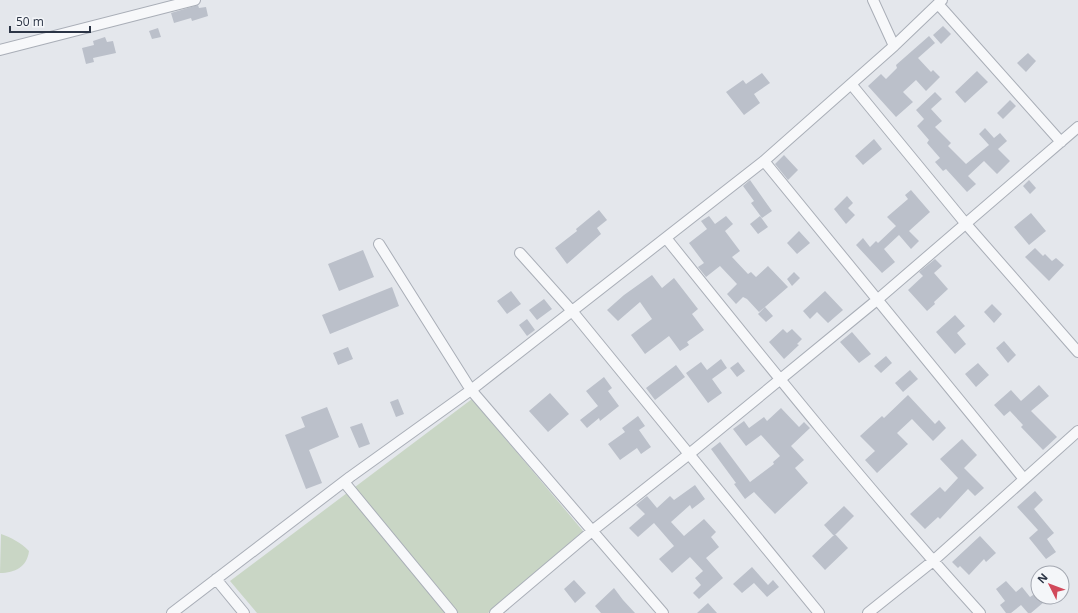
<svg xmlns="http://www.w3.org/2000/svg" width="1078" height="613" viewBox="0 0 1078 613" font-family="'Open Sans',sans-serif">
<rect width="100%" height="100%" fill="#e4e7ec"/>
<!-- green -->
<path fill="#c9d6c5" d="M 472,399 L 583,531 L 488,613 L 257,613 L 230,581 Z
M 1,534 C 12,538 20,542 29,551 C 27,567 15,573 0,573 Z"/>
<!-- building -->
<path fill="#bbc0ca" d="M 198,5 L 199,8 L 206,7 L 208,16 L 192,21 L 191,18 L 174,23 L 171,13 Z
M 943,26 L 951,34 L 941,44 L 933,35 Z
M 158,28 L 161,37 L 152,39 L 149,31 Z
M 929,36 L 935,43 L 918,58 L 931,72 L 933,70 L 940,77 L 926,91 L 916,80 L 903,92 L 913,102 L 896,117 L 868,86 L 881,74 L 886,79 L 897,68 L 896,65 Z
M 105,37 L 107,42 L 113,41 L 116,53 L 93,58 L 94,62 L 86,64 L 82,48 L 94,45 L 93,41 Z
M 1028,53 L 1036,61 L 1026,72 L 1017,63 Z
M 977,71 L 988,82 L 965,103 L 955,92 Z
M 762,73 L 770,83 L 754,94 L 760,103 L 744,115 L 726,92 L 743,80 L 746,84 Z
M 935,92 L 942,99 L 931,109 L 942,121 L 935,127 L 951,143 L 948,146 L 966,164 L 989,145 L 979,134 L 985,128 L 994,138 L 1000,133 L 1007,141 L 998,149 L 1010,161 L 997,174 L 984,161 L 968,176 L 976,184 L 967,192 L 946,169 L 943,171 L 935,162 L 940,158 L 927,143 L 929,140 L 917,126 L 924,119 L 916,110 Z
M 1010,100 L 1016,106 L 1003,119 L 997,113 Z
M 874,139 L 882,149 L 863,165 L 855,156 Z
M 784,155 L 798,170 L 788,180 L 775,164 Z
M 750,180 L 772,211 L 762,218 L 751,203 L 754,201 L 743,186 Z
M 1029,180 L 1036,188 L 1030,194 L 1023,186 Z
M 911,190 L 930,212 L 909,231 L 919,241 L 911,249 L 899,235 L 884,249 L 895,262 L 882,273 L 856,245 L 863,238 L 870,247 L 876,241 L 878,243 L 896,226 L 887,217 L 908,199 L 905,195 Z
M 847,196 L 853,203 L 848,208 L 855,215 L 846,224 L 834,209 Z
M 599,210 L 607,220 L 597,228 L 601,234 L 567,264 L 555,248 L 577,231 L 576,229 Z
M 1031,213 L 1046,231 L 1029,245 L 1014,227 Z
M 709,216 L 715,224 L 726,216 L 733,224 L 725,231 L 740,251 L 732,257 L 748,274 L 751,272 L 756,277 L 768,266 L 788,287 L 759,312 L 747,299 L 743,297 L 736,304 L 727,294 L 737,284 L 720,266 L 706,277 L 698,267 L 704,263 L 689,243 L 707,229 L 701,221 Z
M 760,216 L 768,227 L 758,234 L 750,224 Z
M 799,231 L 810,243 L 797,254 L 787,243 Z
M 1035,248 L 1043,256 L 1045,254 L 1052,261 L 1056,258 L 1064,265 L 1049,281 L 1025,257 Z
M 363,250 L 374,277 L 339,291 L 328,264 Z
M 935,259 L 942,266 L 934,273 L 948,289 L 934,302 L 935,304 L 927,311 L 908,290 L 923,276 L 919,272 Z
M 794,272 L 800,278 L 792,286 L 787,279 Z
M 652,275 L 662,288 L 674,278 L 698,309 L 692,314 L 704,330 L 687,342 L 689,345 L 680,351 L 669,336 L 645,354 L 631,335 L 652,319 L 640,302 L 618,321 L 607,310 L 624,295 Z
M 392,287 L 399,306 L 330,334 L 322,315 Z
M 511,291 L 521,304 L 507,314 L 497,301 Z
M 825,291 L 843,310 L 828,323 L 817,312 L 810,319 L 803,311 Z
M 544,299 L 552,309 L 537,320 L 529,310 Z
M 992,304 L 1002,314 L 994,323 L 984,312 Z
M 765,307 L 773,316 L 766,322 L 758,314 Z
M 955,315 L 965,326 L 957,333 L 966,344 L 955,354 L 936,332 Z
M 527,319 L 535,330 L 527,336 L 519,325 Z
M 783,329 L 787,333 L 792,329 L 802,339 L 797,344 L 799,345 L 784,359 L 769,342 Z
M 852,332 L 871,354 L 859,363 L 840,342 Z
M 1004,341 L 1016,355 L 1008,363 L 996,348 Z
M 348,347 L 353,359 L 338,365 L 333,353 Z
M 886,356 L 892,363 L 881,373 L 874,366 Z
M 721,359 L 727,368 L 712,379 L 722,393 L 708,403 L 686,373 L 701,362 L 707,370 Z
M 738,362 L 745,371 L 737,377 L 730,368 Z
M 978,363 L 989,375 L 976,387 L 965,374 Z
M 676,365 L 685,377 L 655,400 L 646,388 Z
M 910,370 L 918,379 L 903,392 L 895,383 Z
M 604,377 L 612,388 L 608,391 L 619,406 L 600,421 L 599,418 L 587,428 L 580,420 L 598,406 L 586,391 Z
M 1039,385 L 1049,396 L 1031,411 L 1057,437 L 1043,450 L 1021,427 L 1023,425 L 1010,411 L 1004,416 L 994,405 L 1011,390 L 1021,401 Z
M 550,393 L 569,414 L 548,432 L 529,411 Z
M 908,395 L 935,424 L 939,420 L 946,428 L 933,441 L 912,419 L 897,433 L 908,444 L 877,473 L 865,460 L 875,451 L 860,436 L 882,416 L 884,418 Z
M 398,399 L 404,414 L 396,417 L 390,402 Z
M 327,407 L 339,437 L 309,450 L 322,483 L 306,489 L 285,435 L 305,427 L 301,417 Z
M 781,408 L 799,427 L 804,422 L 810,428 L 791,446 L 804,460 L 795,468 L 808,483 L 775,514 L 754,492 L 745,499 L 734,484 L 736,483 L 711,449 L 720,442 L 750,482 L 774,464 L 773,462 L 780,456 L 761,435 L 746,446 L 733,429 L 744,421 L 749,428 L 764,417 L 767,421 Z
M 638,416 L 645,426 L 639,430 L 651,447 L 641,454 L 637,448 L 620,460 L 608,444 L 625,432 L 622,428 Z
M 362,423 L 370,444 L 359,448 L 350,427 Z
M 962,439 L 977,455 L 964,468 L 984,488 L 975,496 L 968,489 L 940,519 L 938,517 L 925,529 L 910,514 L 940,487 L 945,492 L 958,478 L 940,459 Z
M 695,485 L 705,499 L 692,509 L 690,505 L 671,522 L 684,536 L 704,519 L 716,532 L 711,537 L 719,547 L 706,558 L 723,578 L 699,599 L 693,593 L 701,585 L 695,578 L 703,571 L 690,557 L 672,573 L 659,559 L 674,546 L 654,523 L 638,537 L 629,528 L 645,514 L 636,505 L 647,496 L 657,508 L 670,496 L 674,500 Z
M 1035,491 L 1043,500 L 1034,509 L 1054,533 L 1047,539 L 1056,552 L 1046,559 L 1029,538 L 1038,530 L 1017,507 Z
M 844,506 L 854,516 L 834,536 L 824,525 Z
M 835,534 L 848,548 L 825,570 L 812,556 Z
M 980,536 L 996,553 L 986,562 L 984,559 L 969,575 L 960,566 L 958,568 L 952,562 Z
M 752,567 L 768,585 L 773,580 L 779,587 L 767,597 L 754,583 L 742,593 L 733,584 Z
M 574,580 L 586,593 L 575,603 L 564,589 Z
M 1006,581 L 1016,592 L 1022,587 L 1030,597 L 1036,593 L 1044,602 L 1031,613 L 1028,613 L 1021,605 L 1011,613 L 1006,613 L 1000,605 L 1005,601 L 996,589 Z
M 614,588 L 623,600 L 635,613 L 601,613 L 595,606 Z
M 708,603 L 717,613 L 697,613 Z"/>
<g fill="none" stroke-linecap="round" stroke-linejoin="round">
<defs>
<path id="street" d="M 873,0 L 894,46
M 938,4 L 1061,142
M 0,50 L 195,0
M 851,84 L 966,224 L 1078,352
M 764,161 L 1024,479
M 666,238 C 768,365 870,492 980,613
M 379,244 L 471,390 L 663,613
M 520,253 L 572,311 L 819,613
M 344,482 L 452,613
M 216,579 L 244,613
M 172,613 L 350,477 L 471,390 L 764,161 L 894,46 L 942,0
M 495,613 L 592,531 L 688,455 L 877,300 L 1078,127
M 868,613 L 933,561 L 1078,431"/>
</defs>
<!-- street casing -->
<use href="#street" stroke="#a9aeb7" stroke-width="12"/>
<!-- street -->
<use href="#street" stroke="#f7f8fa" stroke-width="10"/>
</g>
<!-- north arrow -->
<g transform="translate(1050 585) rotate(312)"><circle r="19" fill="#f4f6f9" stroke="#a4a8b1"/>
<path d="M0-3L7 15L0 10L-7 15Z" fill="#d1495b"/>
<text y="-6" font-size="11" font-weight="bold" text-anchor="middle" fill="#2b3445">N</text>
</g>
<!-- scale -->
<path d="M10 26v6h80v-6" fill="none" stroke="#2b3445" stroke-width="2"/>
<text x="16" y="26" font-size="12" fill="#2b3445" stroke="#f4f6f9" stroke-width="3" paint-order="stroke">50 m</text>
</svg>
